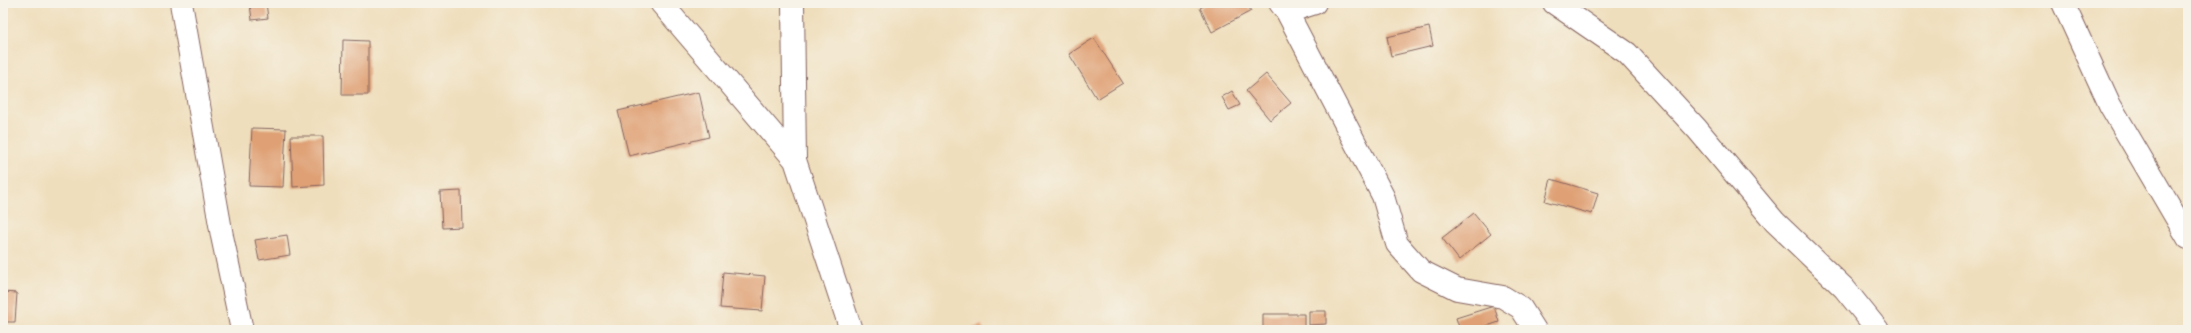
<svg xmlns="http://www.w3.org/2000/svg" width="2191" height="333" viewBox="0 0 2191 333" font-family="Dekko,sans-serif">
<rect width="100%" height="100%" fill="#f7f3e8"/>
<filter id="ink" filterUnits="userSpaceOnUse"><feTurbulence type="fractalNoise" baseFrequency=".025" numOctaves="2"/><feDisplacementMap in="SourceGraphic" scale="8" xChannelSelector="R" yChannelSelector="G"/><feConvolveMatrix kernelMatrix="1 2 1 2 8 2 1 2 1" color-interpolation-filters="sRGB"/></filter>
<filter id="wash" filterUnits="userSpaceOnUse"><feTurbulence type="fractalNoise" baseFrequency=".012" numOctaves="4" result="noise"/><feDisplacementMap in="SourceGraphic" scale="16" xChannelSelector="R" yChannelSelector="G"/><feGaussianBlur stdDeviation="0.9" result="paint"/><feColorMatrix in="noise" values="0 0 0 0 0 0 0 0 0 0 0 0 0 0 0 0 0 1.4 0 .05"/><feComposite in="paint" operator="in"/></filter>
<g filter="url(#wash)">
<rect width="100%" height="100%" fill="#efdebc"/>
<g id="blocks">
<!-- building -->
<path fill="#dfa074" d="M 256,3 L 266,3 L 268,18 L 252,20 L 250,4 Z
M 1209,3 L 1246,3 L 1251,11 L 1212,32 L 1200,8 Z
M 1429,27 L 1433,46 L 1391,56 L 1387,37 Z
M 1094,38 L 1123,83 L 1097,99 L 1069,54 Z
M 343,40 L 368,41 L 368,95 L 342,95 Z
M 1266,74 L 1291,103 L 1270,120 L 1246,91 Z
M 1232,91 L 1240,105 L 1229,110 L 1222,97 Z
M 699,92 L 709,137 L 629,156 L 618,111 Z
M 252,128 L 286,129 L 283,187 L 249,186 Z
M 291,136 L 323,136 L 324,185 L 293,187 Z
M 1551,179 L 1598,193 L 1592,214 L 1545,201 Z
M 461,191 L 462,227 L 442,228 L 440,192 Z
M 1474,213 L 1491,234 L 1459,260 L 1442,238 Z
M 287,235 L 290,255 L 259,260 L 255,240 Z
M 723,272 L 765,276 L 762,311 L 720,308 Z
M 3,292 L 17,293 L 15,322 L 3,322 Z
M 1494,306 L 1499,322 L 1475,330 L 1460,330 L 1456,318 Z
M 1309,311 L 1326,311 L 1326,324 L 1309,325 Z
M 1263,314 L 1304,314 L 1304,330 L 1263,330 Z
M 982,325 L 983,330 L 966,330 Z"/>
</g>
</g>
<g filter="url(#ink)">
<use href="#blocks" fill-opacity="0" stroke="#84625e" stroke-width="1"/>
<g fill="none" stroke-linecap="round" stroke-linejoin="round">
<defs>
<path id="minor" d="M 181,3 L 222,236 L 242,330
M 661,3 L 795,160 L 851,330
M 793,3 L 795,160
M 1280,3 L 1287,12 L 1383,196 L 1397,244 L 1421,271 L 1457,289 L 1503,297 L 1521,308 L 1535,330
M 1554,3 L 1627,53 L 1697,129 L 1775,222 L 1844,288 L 1878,330
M 2063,3 L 2110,105 L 2188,238
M 1287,12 L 1315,3"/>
</defs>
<!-- minor casing -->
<use href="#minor" stroke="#84625e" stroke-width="24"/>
<!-- minor -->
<use href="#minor" stroke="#fff" stroke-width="22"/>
</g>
</g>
<!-- margin -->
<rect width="2191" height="333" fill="none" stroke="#f7f3e8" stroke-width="16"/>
</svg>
